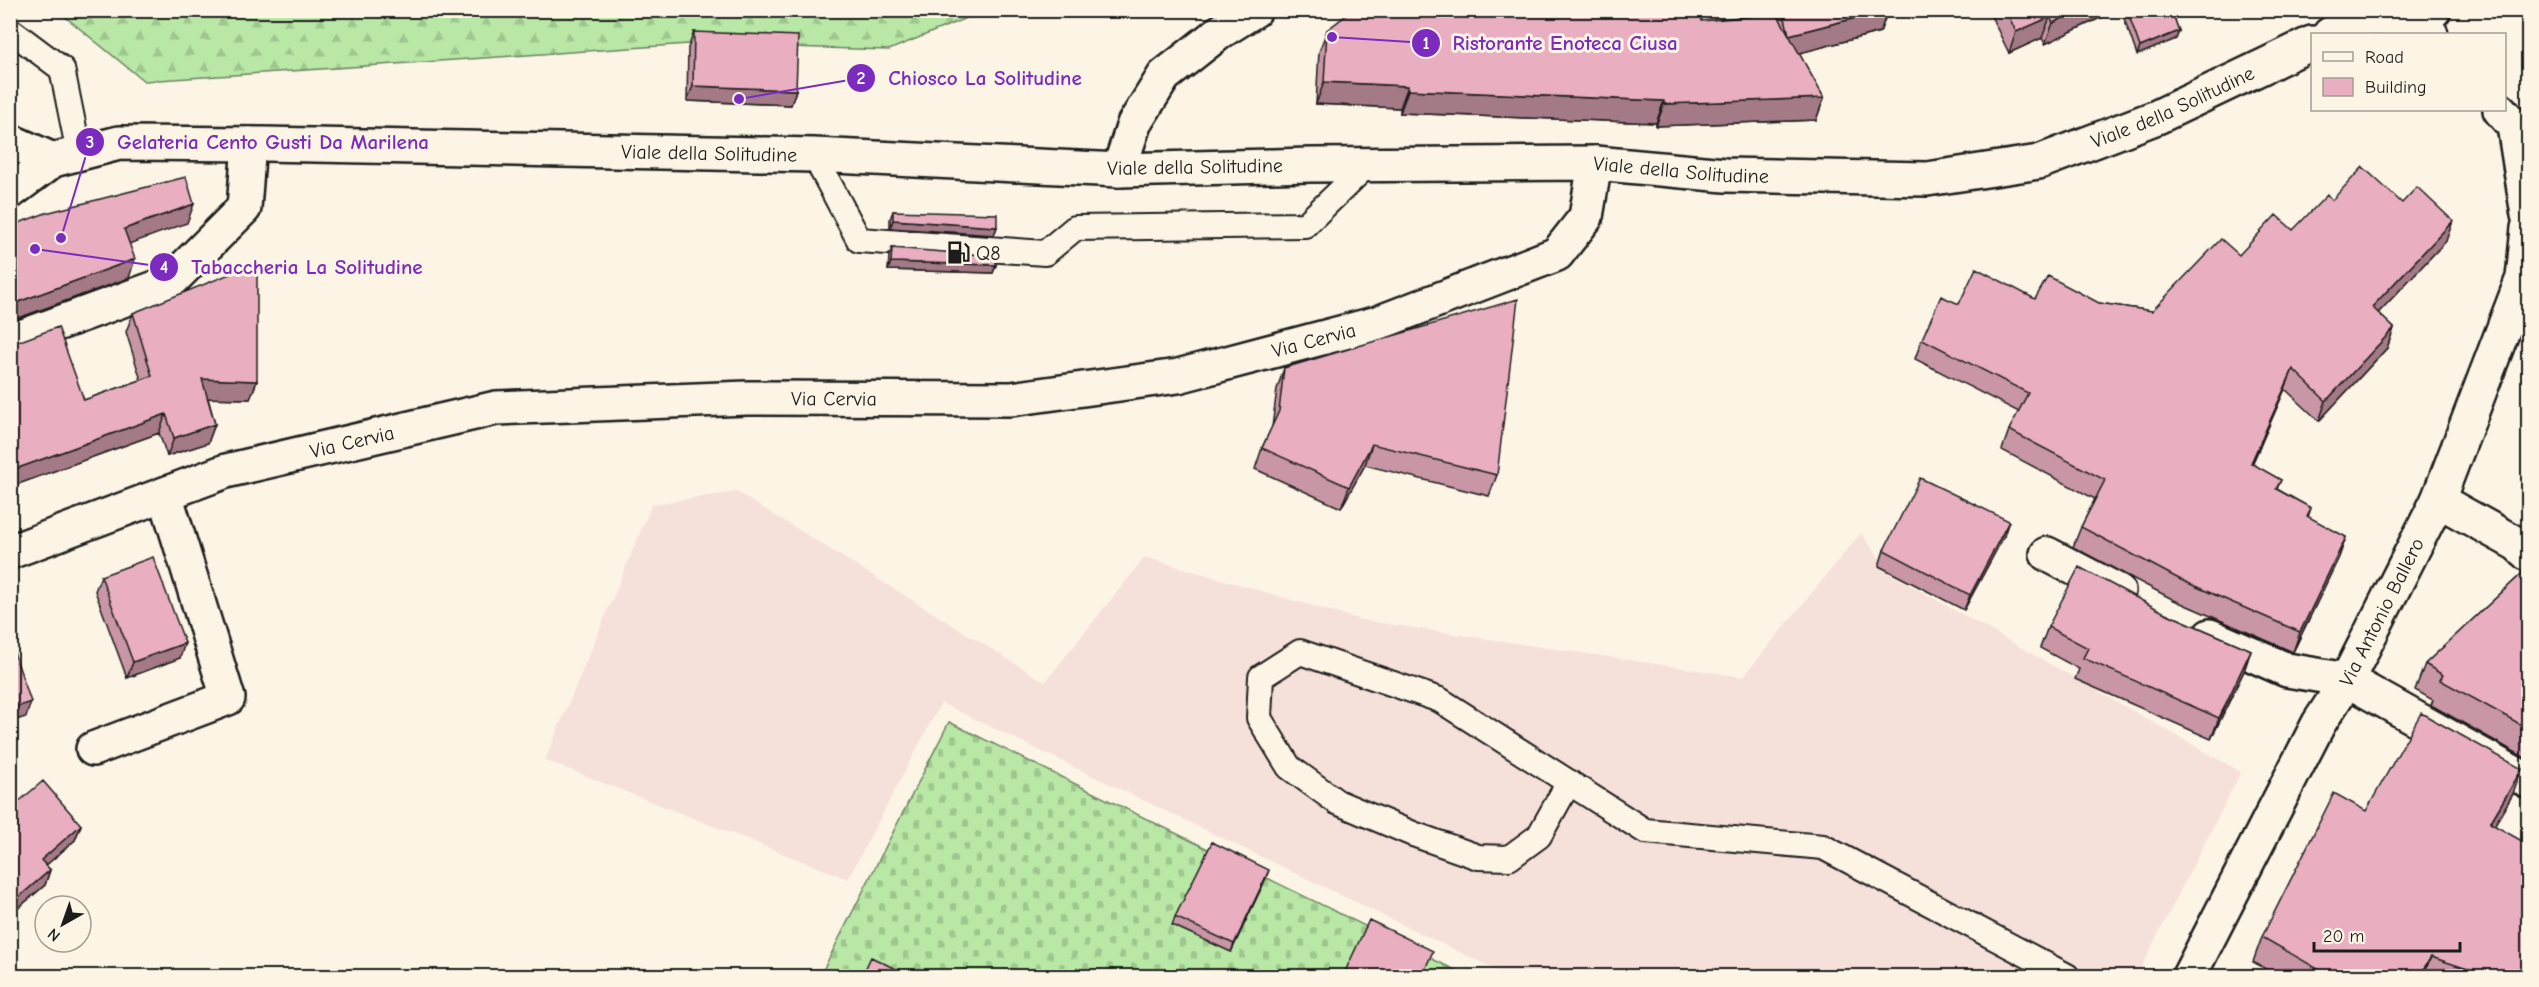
<svg xmlns="http://www.w3.org/2000/svg" width="2539" height="987" viewBox="0 0 2539 987" font-family="'Comic Neue',sans-serif">
<defs>
<pattern id="forest-firs" width="22" height="20" patternUnits="userSpaceOnUse" patternTransform="scale(1.5)"><rect width="22" height="20" fill="#b8e7a6"/><path d="M5 1l3.5 6h-7zM16 11l3.5 6h-7z" fill="#9ec68e"/></pattern>
<pattern id="cemetery-stones" width="16" height="16" patternUnits="userSpaceOnUse" patternTransform="scale(1.5)"><rect width="16" height="16" fill="#b8e7a6"/><path d="M2 7V4a2 2 0 0 1 4 0v3zM10 15v-3a2 2 0 0 1 4 0v3z" fill="#9ec68e"/></pattern>
</defs>
<rect width="100%" height="100%" fill="#fcf5e5"/>
<filter id="ink" filterUnits="userSpaceOnUse"><feTurbulence type="fractalNoise" baseFrequency=".0167" numOctaves="2"/><feDisplacementMap in="SourceGraphic" scale="12" xChannelSelector="R" yChannelSelector="G"/><feConvolveMatrix kernelMatrix="1 2 1 2 8 2 1 2 1" color-interpolation-filters="sRGB"/></filter>
<g filter="url(#ink)">
<!-- built -->
<path fill="#f6e0da" d="M 737,492 L 1045,682 L 1145,557 L 1361,620 L 1743,677 L 1861,533 L 1892,575 L 2241,772 L 2137,976 L 1509,976 L 941,703 L 848,879 L 545,760 L 652,504 Z"/>
<!-- forest -->
<path fill="url(#forest-firs)" stroke="#6a8261" stroke-width="1.5" d="M 58,11 L 983,11 L 889,50 L 689,44 L 144,81 Z"/>
<!-- cemetery -->
<path fill="url(#cemetery-stones)" stroke="#6a8261" stroke-width="1.5" d="M 949,722 L 1467,976 L 820,976 Z"/>
<g fill="none" stroke-linecap="round" stroke-linejoin="round">
<defs>
<path id="service" d="M 10,30 L 62,69 L 79,153
M 814,155 L 859,240 L 1045,253 L 1075,228 L 1305,225 L 1368,164
M 1569,782 L 1539,836 L 1509,858 L 1478,857 L 1413,834 L 1337,802 L 1289,767 L 1259,718 L 1261,677 L 1300,652 L 1440,700 L 1645,831 L 1823,847 L 2067,976"/>
<g id="minor">
<path d="M 2417,29 L 2434,10"/>
<path d="M 10,341 L 169,283 L 244,208 L 249,144"/>
<path d="M 2438,500 L 2517,544 L 2528,554"/>
<path id="s1" d="M 10,552 L 226,471 L 496,408 L 747,398 L 1011,399 L 1178,376 L 1378,323 L 1557,254 L 1586,217 L 1595,163"/>
<path d="M 2047,554 L 2118,591"/>
<path d="M 2210,636 L 2287,670 L 2347,680 L 2528,781"/>
<path d="M 93,749 L 228,698 L 165,494"/>
</g>
<g id="tertiary">
<path d="M 10,141 L 53,160"/>
<path id="s2" d="M 10,192 L 53,160 L 119,143 L 263,144 L 814,155 L 1119,170"/>
</g>
<g id="secondary">
<path id="s3" d="M 1255,10 L 1220,32 L 1164,76 L 1134,124 L 1119,170 L 1311,165 L 1595,163 L 1725,175 L 1927,179 L 2039,162 L 2157,117 L 2312,43"/>
<path d="M 2330,34 L 2363,18 L 2398,20 L 2431,34"/>
<path d="M 2500,110 L 2514,126 L 2528,215"/>
<path id="s4" d="M 2189,976 L 2319,723 L 2347,680 L 2438,500 L 2523,278 L 2528,228"/>
</g>
</defs>
<!-- service casing -->
<use href="#service" stroke="#1c1c1c" stroke-width="28"/>
<!-- minor casing -->
<use href="#minor" stroke="#1c1c1c" stroke-width="38"/>
<!-- tertiary casing -->
<use href="#tertiary" stroke="#1c1c1c" stroke-width="38"/>
<!-- secondary casing -->
<use href="#secondary" stroke="#1c1c1c" stroke-width="38"/>
<!-- service -->
<use href="#service" stroke="#fcf5e5" stroke-width="24"/>
<!-- minor -->
<use href="#minor" stroke="#fcf5e5" stroke-width="33"/>
<!-- tertiary -->
<use href="#tertiary" stroke="#fcf5e5" stroke-width="33"/>
<!-- secondary -->
<use href="#secondary" stroke="#fcf5e5" stroke-width="33"/>
</g>
<!-- wall -->
<path fill="#c896a5" stroke="#1c1c1c" stroke-width="1.5" d="M 1769,10 L 1888,10 L 1880,32 L 1799,53 L 1824,98 L 1816,120 L 1656,126 L 1656,123 L 1400,113 L 1400,108 L 1316,104 L 1319,52 L 1327,30 L 1702,21 L 1770,14 Z
M 1988,10 L 2117,10 L 2045,44 L 2042,38 L 2009,53 Z
M 2121,10 L 2171,10 L 2179,31 L 2176,39 L 2137,55 Z
M 694,32 L 796,90 L 791,105 L 687,101 L 688,48 Z
M 2332,200 L 2402,203 L 2446,241 L 2378,313 L 2394,328 L 2387,348 L 2319,421 L 2285,389 L 2252,464 L 2281,480 L 2277,489 L 2311,508 L 2308,517 L 2346,537 L 2339,557 L 2293,652 L 2174,600 L 2073,547 L 2081,527 L 2095,499 L 2002,450 L 2009,430 L 2019,412 L 1915,359 L 1922,339 L 1959,304 L 2035,299 L 2099,303 L 2152,311 L 2239,255 L 2293,230 Z
M 893,211 L 997,227 L 994,235 L 890,228 L 890,219 Z
M 892,248 L 996,265 L 993,273 L 888,270 L 889,256 Z
M 133,313 L 257,381 L 250,399 L 208,398 L 215,424 L 208,443 L 167,456 L 159,433 L 10,487 L 10,339 L 84,400 L 141,380 L 126,332 Z
M 1284,368 L 1497,475 L 1489,496 L 1365,465 L 1341,508 L 1255,469 L 1262,448 L 1272,427 L 1277,389 Z
M 2004,536 L 1964,610 L 1879,566 L 1884,550 Z
M 2529,567 L 2529,760 L 2431,705 L 2433,700 L 2415,690 L 2425,664 Z
M 101,576 L 180,658 L 127,678 L 95,591 Z
M 2165,613 L 2251,650 L 2244,671 L 2211,739 L 2075,679 L 2079,669 L 2040,648 L 2048,627 Z
M 2513,794 L 2494,825 L 2529,976 L 2278,976 L 2253,962 L 2262,937 L 2366,811 Z
M 10,809 L 81,825 L 75,840 L 46,865 L 50,870 L 45,885 L 10,915 Z
M 1266,878 L 1231,952 L 1172,925 L 1175,917 Z"/>
<!-- shaded-wall -->
<path fill="#a37a86" stroke="#1c1c1c" stroke-width="1.5" d="M 1888,10 L 1880,32 L 1781,58 L 1789,35 Z
M 2079,10 L 2117,10 L 2045,44 L 2053,23 Z
M 2050,17 L 2042,38 L 2009,53 L 2016,32 Z
M 2179,31 L 2176,39 L 2137,55 L 2140,47 Z
M 1324,82 L 1408,86 L 1400,108 L 1316,104 Z
M 693,86 L 796,90 L 791,105 L 687,101 Z
M 1408,90 L 1664,101 L 1656,123 L 1400,113 Z
M 1824,98 L 1816,120 L 1656,126 L 1664,104 Z
M 194,204 L 187,223 L 118,248 L 124,229 Z
M 893,220 L 997,227 L 994,235 L 890,228 Z
M 2453,221 L 2446,241 L 2365,327 L 2372,307 Z
M 135,259 L 129,278 L 10,321 L 10,305 Z
M 891,262 L 996,265 L 993,273 L 888,270 Z
M 2394,328 L 2387,348 L 2319,421 L 2326,401 Z
M 2293,369 L 2285,389 L 2244,483 L 2251,463 Z
M 202,379 L 257,381 L 250,399 L 196,398 Z
M 166,414 L 159,433 L 10,487 L 10,471 Z
M 215,424 L 208,443 L 167,456 L 174,438 Z
M 1372,444 L 1365,465 L 1341,508 L 1349,487 Z
M 2009,521 L 2004,536 L 1964,610 L 1970,595 Z
M 2346,537 L 2339,557 L 2293,652 L 2300,632 Z
M 185,643 L 180,658 L 127,678 L 133,662 Z
M 2251,650 L 2244,671 L 2211,739 L 2219,718 Z
M 31,702 L 26,717 L 10,722 L 10,709 Z
M 2522,769 L 2513,794 L 2481,848 L 2490,823 Z
M 81,825 L 75,840 L 35,875 L 41,860 Z
M 50,870 L 45,885 L 10,915 L 10,910 L 13,902 Z
M 1269,870 L 1266,878 L 1231,952 L 1234,944 Z
M 2431,957 L 2423,976 L 2419,976 Z"/>
<!-- building -->
<path fill="#e9afc0" stroke="#1c1c1c" stroke-width="1.5" d="M 1353,10 L 1700,10 L 1702,21 L 1777,14 L 1789,35 L 1783,10 L 1886,10 L 1789,35 L 1824,98 L 1664,104 L 1664,101 L 1408,90 L 1408,86 L 1324,82 L 1327,30 Z
M 2006,10 L 2079,10 L 2053,23 L 2050,17 L 2016,32 Z
M 2127,10 L 2171,10 L 2179,31 L 2140,47 Z
M 694,32 L 798,36 L 796,90 L 693,86 Z
M 2363,167 L 2402,203 L 2417,187 L 2453,221 L 2372,307 L 2394,328 L 2326,401 L 2293,369 L 2251,463 L 2281,480 L 2276,489 L 2311,508 L 2307,516 L 2346,537 L 2300,632 L 2181,580 L 2081,527 L 2105,480 L 2009,430 L 2028,393 L 1922,339 L 1941,296 L 1959,304 L 1976,268 L 2035,299 L 2048,276 L 2099,303 L 2152,311 L 2221,239 L 2239,255 L 2276,215 L 2293,230 L 2327,195 L 2332,200 Z
M 186,177 L 194,204 L 124,229 L 135,259 L 10,305 L 10,226 L 46,213 Z
M 893,211 L 997,214 L 997,227 L 893,220 Z
M 892,248 L 996,256 L 996,265 L 891,262 Z
M 257,263 L 257,381 L 202,379 L 215,424 L 174,438 L 166,414 L 10,471 L 10,339 L 14,341 L 23,340 L 58,327 L 84,400 L 152,376 L 133,313 Z
M 1518,299 L 1497,475 L 1372,444 L 1349,487 L 1262,448 L 1279,411 L 1284,368 Z
M 1920,478 L 2009,521 L 1970,595 L 1884,550 Z
M 153,557 L 185,643 L 133,662 L 101,576 Z
M 2079,567 L 2165,613 L 2251,650 L 2219,718 L 2083,658 L 2088,648 L 2048,627 Z
M 2529,567 L 2529,729 L 2440,680 L 2443,675 L 2425,664 Z
M 10,641 L 31,702 L 10,709 Z
M 2421,713 L 2522,769 L 2490,823 L 2529,845 L 2529,976 L 2489,976 L 2431,957 L 2419,976 L 2330,976 L 2262,937 L 2334,793 L 2366,811 Z
M 43,781 L 81,825 L 41,860 L 50,870 L 13,902 L 10,899 L 10,809 Z
M 1212,842 L 1269,870 L 1234,944 L 1175,917 Z
M 1369,920 L 1433,951 L 1422,976 L 1343,976 Z
M 871,957 L 910,976 L 862,976 Z"/>
</g>
<!-- icons -->
<defs>
<symbol id="fuel-bare" viewBox="-9 -9 18 18"><path d="M-5.5-6h7V0h2V4h1.3V-2.5L3-4.5l.8-.8L6-3V5H2.5V1h-1V6h-7ZM-4.2-4.7v3.2H.2V-4.7Z" fill="#1c1c1c" stroke="#fcf5e5" stroke-width="2.5" paint-order="stroke"/></symbol>
</defs>
<g fill-rule="evenodd">
<use href="#fuel-bare" x="942" y="236" width="33" height="33"/>
</g>
<g text-anchor="middle" dominant-baseline="central" stroke-width="6" stroke-linejoin="round" paint-order="stroke">
<!-- street labels -->
<g font-size="20" fill="#1c1c1c" stroke="#fcf5e5">
<text stroke="none"><textPath href="#s3" startOffset="1284">Viale della Solitudine</textPath></text>
<text stroke="none"><textPath href="#s2" startOffset="712">Viale della Solitudine</textPath></text>
<text transform="translate(1195 167) rotate(-1)">Viale della Solitudine</text>
<text stroke="none"><textPath href="#s3" startOffset="780">Viale della Solitudine</textPath></text>
<text stroke="none"><textPath href="#s1" startOffset="1332">Via Cervia</textPath></text>
<text stroke="none"><textPath href="#s1" startOffset="846">Via Cervia</textPath></text>
<text stroke="none"><textPath href="#s1" startOffset="360">Via Cervia</textPath></text>
<text stroke="none"><textPath href="#s4" startOffset="412">Via Antonio Ballero</textPath></text>
</g>
<!-- poi labels -->
<g font-size="20" fill="#1c1c1c" stroke="#fcf5e5" text-anchor="start">
<text x="976" y="253">Q8</text>
</g>
</g>
<!-- callouts -->
<path fill="none" stroke="#7b2cbf" stroke-width="2" d="M1332 37L1426 43M739 99L861 78M61 238L90 142M35 249L164 267"/>
<g fill="#7b2cbf" stroke="#fcf5e5" stroke-width="2">
<circle cx="1332" cy="37" r="6"/>
<circle cx="739" cy="99" r="6"/>
<circle cx="61" cy="238" r="6"/>
<circle cx="35" cy="249" r="6"/>
<circle cx="1426" cy="43" r="15"/>
<circle cx="861" cy="78" r="15"/>
<circle cx="90" cy="142" r="15"/>
<circle cx="164" cy="267" r="15"/>
</g>
<g font-size="18" text-anchor="middle" font-weight="bold" fill="#fff">
<text x="1426" y="49">1</text>
<text x="861" y="84">2</text>
<text x="90" y="148">3</text>
<text x="164" y="273">4</text>
</g>
<g font-size="21" text-anchor="middle" font-weight="bold" fill="#7b2cbf" stroke="#fcf5e5" stroke-width="6" stroke-linejoin="round" paint-order="stroke">
<text x="1565" y="50">Ristorante Enoteca Ciusa</text>
<text x="985" y="85">Chiosco La Solitudine</text>
<text x="273" y="149">Gelateria Cento Gusti Da Marilena</text>
<text x="307" y="274">Tabaccheria La Solitudine</text>
</g>
<!-- margin -->
<rect width="2539" height="987" fill="none" stroke="#fcf5e5" stroke-width="36"/>
<rect x="18" y="18" width="2503" height="951" fill="none" stroke="#1c1c1c" stroke-width="2" filter="url(#ink)"/>
<!-- legend -->
<rect x="2311" y="33" width="195" height="78" fill="#fcf5e5" stroke="#a29e95" stroke-width="1.5"/>
<rect x="2323" y="52" width="30" height="9" fill="#fcf5e5" stroke="#a29e95" stroke-width="1.5"/>
<text x="2365" y="63" font-size="18" fill="#1c1c1c">Road</text>
<rect x="2323" y="78" width="30" height="18" fill="#e9afc0" stroke="#a29e95" stroke-width="1.5"/>
<text x="2365" y="93" font-size="18" fill="#1c1c1c">Building</text>
<!-- north arrow -->
<g transform="translate(63 924) rotate(220)"><circle r="28" fill="#fcf5e5" stroke="#a29e95" stroke-width="1.5"/>
<path d="M0-4.5L10 22L0 15L-10 22Z" fill="#1c1c1c"/>
<text y="-9" font-size="16" font-weight="bold" text-anchor="middle" fill="#1c1c1c">N</text>
</g>
<!-- scale -->
<path d="M2314 942v9h146v-9" fill="none" stroke="#1c1c1c" stroke-width="3"/>
<text x="2323" y="942" font-size="18" fill="#1c1c1c" stroke="#fcf5e5" stroke-width="4.5" paint-order="stroke">20 m</text>
</svg>
